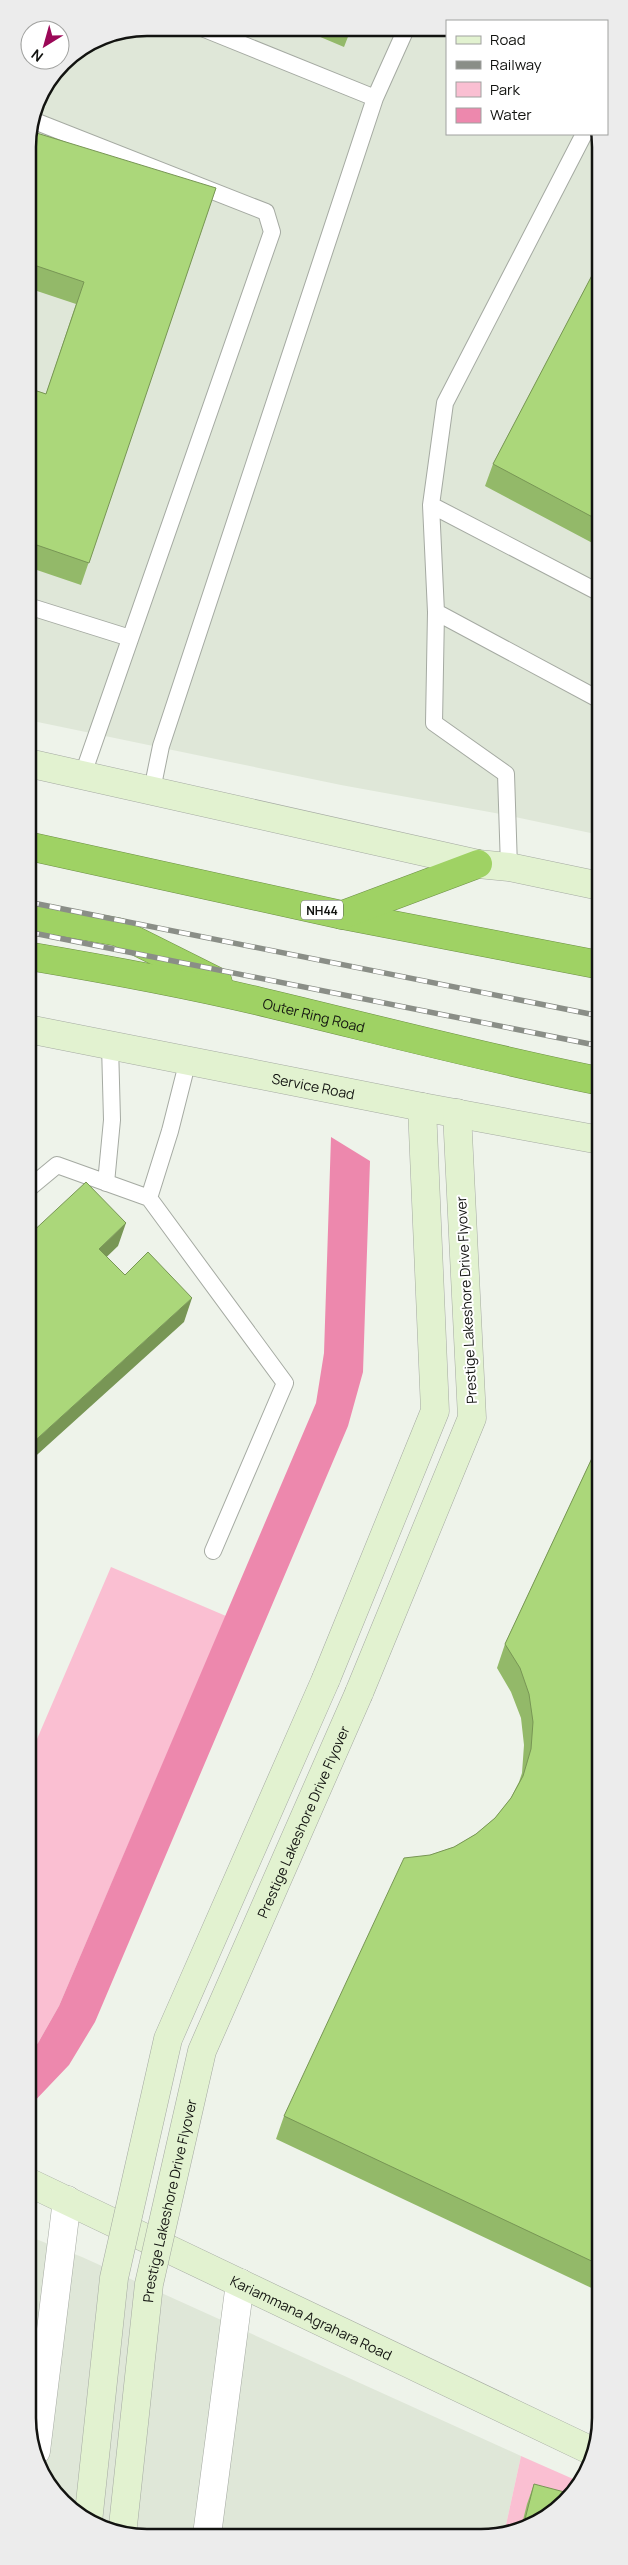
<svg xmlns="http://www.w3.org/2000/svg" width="628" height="2565" viewBox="0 0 628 2565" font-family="Manrope,sans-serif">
<rect width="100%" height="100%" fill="#eef3ea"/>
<!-- built -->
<path fill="#dfe7d8" d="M 147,28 L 447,29 L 447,134 L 599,134 L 600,835 L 506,815 L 341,785 L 28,720 L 28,140 L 37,101 L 63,62 L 102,37 Z
M 28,2236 L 82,2257 L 521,2456 L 504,2534 L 497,2536 L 124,2535 L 87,2521 L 57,2497 L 29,2434 Z"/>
<!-- green -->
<path fill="#fabfd2" d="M 111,1567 L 226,1616 L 59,2006 L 38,2043 L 28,2053 L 28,1760 Z
M 521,2456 L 580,2482 C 560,2514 538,2522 504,2534 Z"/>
<!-- water -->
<path fill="#ed88ad" d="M 331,1137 L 370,1161 L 363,1372 L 348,1426 L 95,2022 L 69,2065 L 28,2108 L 28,2053 L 38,2043 L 59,2006 L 316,1403 L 324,1353 Z"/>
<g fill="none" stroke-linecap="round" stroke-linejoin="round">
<defs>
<path id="lane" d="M 202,28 L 375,98
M 32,120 L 266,212 L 272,232 L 83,774
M 431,505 L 600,593
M 28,606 L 130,638
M 436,612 L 600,700
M 152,790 L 161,746 L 375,98 L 406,29
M 509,867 L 506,774 L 434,723 L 436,612 L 431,505 L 445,403 L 584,134
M 106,1183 L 112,1120 L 110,1045
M 28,1189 L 57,1165 L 149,1198 L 285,1383 L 213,1551
M 149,1198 L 170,1131 L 188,1060"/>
<path id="street" d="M 36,2451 L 67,2200
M 207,2535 L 240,2283"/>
<g id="secondary">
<path d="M 28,763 L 478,864 L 509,867 L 600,886"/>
<path id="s1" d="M 28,1029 L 422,1107 L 600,1140"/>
<path d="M 326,1679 L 435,1411 L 422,1107"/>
<path d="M 359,1693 L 472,1418 L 457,1113"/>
<path id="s2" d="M 28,2182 L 594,2452"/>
</g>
<g id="highway">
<path d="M 28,846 L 342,915 L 600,965"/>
<path d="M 342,915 L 478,864"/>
<path d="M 28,916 L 118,932 L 218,982"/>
<path id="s3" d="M 28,956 C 105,969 182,983 258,1001 C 372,1028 485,1058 600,1081"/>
</g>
</defs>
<!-- lane casing -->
<use href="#lane" stroke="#a5aaa2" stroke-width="18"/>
<!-- street casing -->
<use href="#street" stroke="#a5aaa2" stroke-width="29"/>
<!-- secondary casing -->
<use href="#secondary" stroke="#a5aaa2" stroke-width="29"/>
<!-- highway casing -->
<use href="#highway" stroke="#6e8f47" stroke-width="29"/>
<!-- lane -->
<use href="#lane" stroke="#fff" stroke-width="16"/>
<!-- street -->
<use href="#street" stroke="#fff" stroke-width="28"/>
<!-- secondary -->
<use href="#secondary" stroke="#e2f2d0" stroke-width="28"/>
<!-- highway -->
<use href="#highway" stroke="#9fd264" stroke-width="28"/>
<defs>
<path id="rail" d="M 28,902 L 600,1016
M 28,932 L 600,1046"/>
</defs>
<!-- rail casing -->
<use href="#rail" stroke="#8a8e87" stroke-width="5.5"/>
<!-- rail -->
<use href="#rail" stroke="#fff" stroke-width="4" stroke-dasharray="11" stroke-linecap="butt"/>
<defs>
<g id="secondary-bridge">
<path d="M 88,2522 L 114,2278 L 168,2039 L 326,1679"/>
<path id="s4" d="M 122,2535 L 149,2284 L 202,2051 L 359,1693"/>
</g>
</defs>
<!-- secondary-bridge casing -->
<use href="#secondary-bridge" stroke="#a5aaa2" stroke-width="29" stroke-linecap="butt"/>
<!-- secondary-bridge -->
<use href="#secondary-bridge" stroke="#e2f2d0" stroke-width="28"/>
</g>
<!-- wall -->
<path fill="#93b969" d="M 299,28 L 351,29 L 344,47 Z
M 28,140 L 216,188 L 81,585 L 28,567 L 28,388 L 46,394 L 76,304 L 28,288 Z
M 599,262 L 600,547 L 485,486 L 493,464 Z
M 600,1441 L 600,2292 L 276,2139 L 284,2116 L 430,1855 L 454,1847 L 476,1834 L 495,1818 L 511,1798 L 519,1782 L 522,1773 L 524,1745 L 521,1718 L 511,1692 L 497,1668 L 505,1644 Z
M 534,2484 L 540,2522 L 521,2528 L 527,2504 Z"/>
<!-- shaded-wall -->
<path fill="#789655" d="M 126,1223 L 118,1246 L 90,1273 L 99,1249 Z
M 192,1298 L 184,1322 L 28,1463 L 28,1447 Z"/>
<!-- building -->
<path fill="#abd77a" stroke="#789655" d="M 30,131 L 216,188 L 89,563 L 28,542 L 28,388 L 46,394 L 84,282 L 28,263 L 28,140 Z
M 599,262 L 600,521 L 493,464 Z
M 86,1182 L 126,1223 L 99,1249 L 125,1275 L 148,1252 L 192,1298 L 28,1447 L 28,1236 Z
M 600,1441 L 600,2265 L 284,2116 L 404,1858 L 430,1855 L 454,1847 L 476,1834 L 495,1818 L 511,1798 L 523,1776 L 531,1749 L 533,1722 L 529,1694 L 520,1668 L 505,1644 Z
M 534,2484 L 572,2494 L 571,2497 L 540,2522 L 523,2527 Z"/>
<g text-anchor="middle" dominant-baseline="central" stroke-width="4" stroke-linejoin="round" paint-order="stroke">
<!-- shield labels -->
<rect fill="#fff" stroke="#595a58" stroke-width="1" x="301" y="900.5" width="42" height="19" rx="4"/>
<g font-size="12" font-weight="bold" fill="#121310">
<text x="322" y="910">NH44</text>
</g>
<!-- street labels -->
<g font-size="14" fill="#121310" stroke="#fff">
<text stroke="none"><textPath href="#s3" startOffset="292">Outer Ring Road</textPath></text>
<text stroke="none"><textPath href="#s1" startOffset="291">Service Road</textPath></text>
<text transform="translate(466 1300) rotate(-93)">Prestige Lakeshore Drive Flyover</text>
<text stroke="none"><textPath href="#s4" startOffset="742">Prestige Lakeshore Drive Flyover</textPath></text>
<text stroke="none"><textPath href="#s4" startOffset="338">Prestige Lakeshore Drive Flyover</textPath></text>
<text stroke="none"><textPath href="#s2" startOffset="314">Kariammana Agrahara Road</textPath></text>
</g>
</g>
<!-- crop -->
<path d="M0 0H628V2565H0ZM147 36H481A111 111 0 0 1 592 147V2418A111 111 0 0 1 481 2529H147A111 111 0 0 1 36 2418V147A111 111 0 0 1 147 36Z" fill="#ececec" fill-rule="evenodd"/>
<path fill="none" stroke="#121310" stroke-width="2.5" d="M147 36H481A111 111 0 0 1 592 147V2418A111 111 0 0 1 481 2529H147A111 111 0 0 1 36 2418V147A111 111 0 0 1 147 36Z"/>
<!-- legend -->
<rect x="446" y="20" width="162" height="115" fill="#ffffff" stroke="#a0a19f"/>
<rect x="456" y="36" width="25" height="8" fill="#e2f2d0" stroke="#a0a19f"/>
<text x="490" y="45" font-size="15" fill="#121310">Road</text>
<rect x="456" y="61" width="25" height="8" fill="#8a8e87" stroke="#a0a19f"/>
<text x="490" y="70" font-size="15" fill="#121310">Railway</text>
<rect x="456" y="82" width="25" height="15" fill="#fabfd2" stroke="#a0a19f"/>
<text x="490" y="95" font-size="15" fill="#121310">Park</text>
<rect x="456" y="108" width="25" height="15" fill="#ed88ad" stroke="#a0a19f"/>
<text x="490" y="120" font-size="15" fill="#121310">Water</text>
<!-- north arrow -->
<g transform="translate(45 45) rotate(217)"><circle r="24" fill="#ffffff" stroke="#a0a19f"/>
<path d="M0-4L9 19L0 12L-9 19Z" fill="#9b0857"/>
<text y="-8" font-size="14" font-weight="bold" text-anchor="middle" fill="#121310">N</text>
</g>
</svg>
